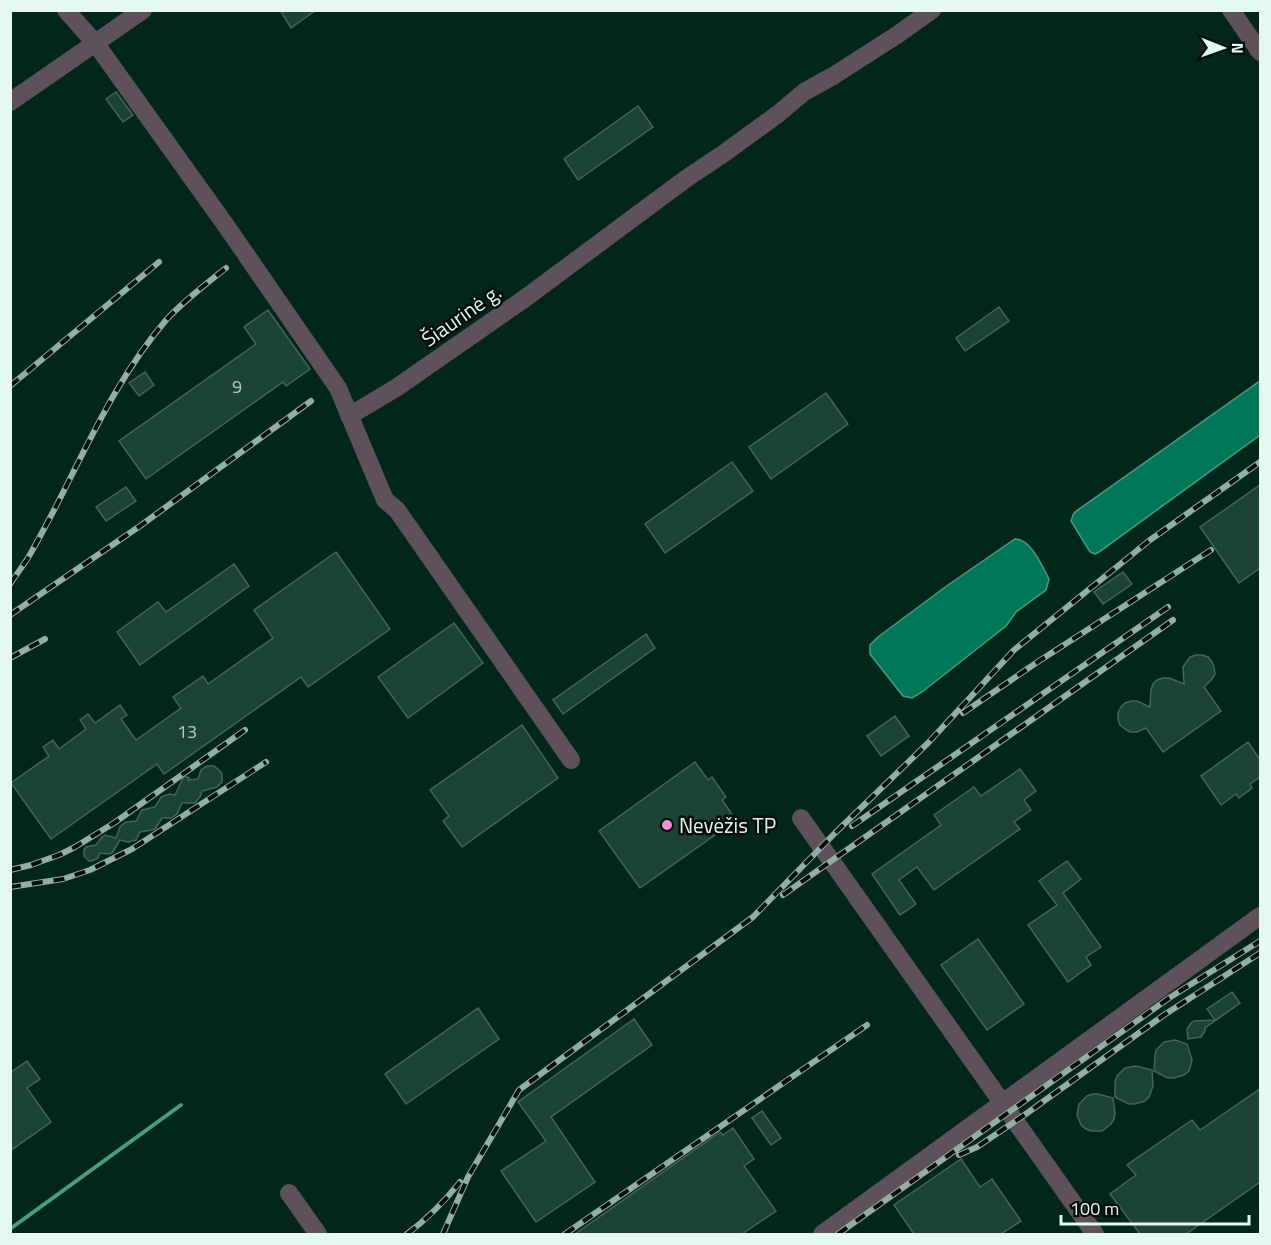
<svg xmlns="http://www.w3.org/2000/svg" width="1271" height="1245" viewBox="0 0 1271 1245" font-family="'Titillium Web',sans-serif">
<rect width="100%" height="100%" fill="#01271b"/>
<!-- water -->
<path fill="#007759" stroke="#459e86" stroke-width="1.5" d="M 1260,381 L 1260,435 L 1099,552 L 1095,554 L 1090,552 L 1071,521 L 1073,515 L 1075,512 Z
M 1015,539 C 1031,539 1042,566 1049,579 L 1046,590 L 1016,612 L 1006,626 L 922,692 L 912,698 L 903,696 L 870,654 L 870,645 L 878,637 L 948,585 Z"/>
<g fill="none" stroke-linecap="round" stroke-linejoin="round">
<!-- stream -->
<path stroke="#459e86" stroke-width="4" d="M 10,1229 L 181,1105"/>
</g>
<!-- building -->
<path fill="#1c4436" stroke="#426758" stroke-width="1.5" d="M 280,10 L 316,10 L 291,28 Z
M 116,92 L 133,115 L 123,122 L 106,99 Z
M 638,106 L 653,127 L 578,180 L 564,159 Z
M 999,307 L 1009,321 L 965,351 L 956,338 Z
M 268,310 L 310,369 L 286,386 L 283,382 L 146,479 L 119,441 L 256,344 L 244,327 Z
M 145,372 L 154,385 L 139,396 L 129,383 Z
M 826,393 L 848,424 L 771,479 L 749,447 Z
M 732,462 L 753,491 L 665,553 L 645,524 Z
M 1260,485 L 1260,568 L 1239,583 L 1200,527 Z
M 126,487 L 136,501 L 106,521 L 96,507 Z
M 336,552 L 390,629 L 308,687 L 301,677 L 164,774 L 157,764 L 51,839 L 11,783 L 49,756 L 43,747 L 53,740 L 59,749 L 86,729 L 80,720 L 88,714 L 95,723 L 120,705 L 127,715 L 121,719 L 136,740 L 181,708 L 173,697 L 203,676 L 208,684 L 273,638 L 254,610 Z
M 234,564 L 249,586 L 140,665 L 117,632 L 158,602 L 166,612 Z
M 1123,572 L 1132,584 L 1103,604 L 1094,592 Z
M 454,623 L 483,663 L 408,718 L 378,677 Z
M 646,634 L 655,648 L 563,714 L 553,700 Z
M 1196,655 L 1202,655 L 1208,657 L 1212,662 L 1214,667 L 1215,674 L 1212,679 L 1204,687 L 1221,711 L 1163,752 L 1146,728 L 1137,732 L 1130,732 L 1125,729 L 1120,725 L 1118,719 L 1118,713 L 1121,707 L 1125,703 L 1131,701 L 1137,701 L 1150,707 L 1151,690 L 1153,684 L 1157,680 L 1163,678 L 1169,678 L 1184,684 L 1183,667 L 1190,657 Z
M 895,716 L 909,736 L 881,756 L 867,736 Z
M 522,725 L 558,778 L 462,847 L 443,821 L 449,816 L 430,790 Z
M 1248,742 L 1260,760 L 1260,777 L 1250,784 L 1252,788 L 1239,798 L 1236,794 L 1221,805 L 1201,776 Z
M 695,762 L 708,780 L 712,777 L 726,797 L 722,800 L 736,820 L 640,888 L 599,831 Z
M 207,766 L 214,766 L 220,771 L 222,774 L 222,782 L 217,787 L 202,791 L 200,797 L 195,803 L 182,803 L 177,814 L 171,818 L 162,818 L 155,829 L 152,830 L 140,832 L 136,840 L 128,842 L 120,840 L 112,853 L 108,854 L 100,853 L 98,858 L 92,861 L 89,861 L 84,856 L 84,850 L 86,847 L 96,845 L 102,837 L 105,835 L 116,838 L 120,827 L 123,824 L 126,822 L 136,821 L 142,810 L 155,807 L 161,797 L 169,794 L 175,795 L 184,776 L 189,778 L 188,780 L 198,779 L 201,770 Z
M 1020,769 L 1036,791 L 1024,800 L 1031,810 L 1014,822 L 1020,829 L 934,890 L 917,867 L 899,880 L 916,904 L 900,915 L 872,874 L 941,825 L 934,815 L 974,787 L 981,796 Z
M 1067,861 L 1081,879 L 1063,893 L 1101,947 L 1086,957 L 1091,965 L 1068,982 L 1028,925 L 1057,905 L 1039,881 Z
M 978,939 L 1024,1004 L 987,1030 L 941,965 Z
M 1232,992 L 1240,1003 L 1205,1028 L 1205,1031 L 1201,1037 L 1188,1039 L 1187,1029 L 1191,1023 L 1194,1021 L 1215,1020 L 1207,1009 Z
M 478,1008 L 499,1039 L 406,1104 L 385,1074 Z
M 634,1019 L 652,1045 L 551,1117 L 595,1182 L 536,1222 L 501,1171 L 546,1141 L 518,1102 Z
M 1175,1040 L 1187,1044 L 1192,1060 L 1189,1071 L 1184,1075 L 1174,1078 L 1168,1078 L 1154,1071 L 1155,1056 L 1156,1050 L 1164,1042 Z
M 27,1061 L 40,1079 L 27,1088 L 51,1122 L 10,1151 L 10,1073 Z
M 1136,1066 L 1152,1070 L 1153,1086 L 1149,1097 L 1145,1101 L 1135,1104 L 1129,1104 L 1115,1097 L 1115,1082 L 1117,1076 L 1125,1068 Z
M 1260,1089 L 1260,1182 L 1186,1234 L 1140,1234 L 1110,1194 L 1136,1175 L 1127,1165 L 1192,1120 L 1200,1130 Z
M 1093,1094 L 1098,1094 L 1113,1098 L 1115,1113 L 1114,1119 L 1111,1124 L 1102,1131 L 1091,1131 L 1086,1129 L 1081,1125 L 1077,1115 L 1079,1104 L 1087,1096 Z
M 762,1111 L 781,1138 L 771,1145 L 752,1118 Z
M 733,1128 L 754,1159 L 744,1166 L 776,1211 L 742,1234 L 575,1234 L 720,1132 L 723,1135 Z
M 961,1159 L 980,1187 L 992,1179 L 1021,1221 L 1001,1234 L 914,1234 L 894,1205 Z"/>
<g fill="none" stroke-linecap="round" stroke-linejoin="round">
<!-- minor -->
<path stroke="#5e5159" stroke-width="18" d="M 66,10 L 96,44 L 227,227 L 338,388 L 385,500 L 397,510 L 571,760
M 1231,10 L 1260,52
M 10,102 L 143,10
M 349,416 L 396,388 L 524,299 L 687,178 L 723,154 L 778,114 L 804,92 L 833,76 L 897,35 L 932,10
M 801,818 L 1095,1234
M 289,1193 L 318,1234
M 822,1234 L 1260,916"/>
<defs>
<path id="rail" d="M 10,386 L 159,262
M 10,584 C 18,572 27,561 33,549 C 77,472 108,387 167,319 C 185,300 206,284 226,268
M 10,615 L 140,526 L 311,401
M 10,658 L 45,639
M 963,713 L 1036,663 L 1211,550
M 852,826 L 1168,607
M 10,870 L 31,865 L 59,855 L 75,847 L 114,823 L 245,730
M 10,887 L 63,879 L 90,870 L 132,849 L 266,762
M 783,895 L 1173,620
M 959,1155 L 977,1147 L 1023,1116 L 1164,1015 L 1260,953
M 407,1234 C 427,1219 444,1202 460,1182
M 443,1234 L 468,1177 L 519,1090 L 753,917 L 835,833 L 928,743 L 1014,650 L 1150,540 L 1260,462
M 565,1234 L 867,1025
M 838,1234 L 1169,998 L 1260,941"/>
</defs>
<!-- rail casing -->
<use href="#rail" stroke="#93aea4" stroke-width="6"/>
<!-- rail -->
<use href="#rail" stroke="#020d08" stroke-width="4" stroke-dasharray="11" stroke-linecap="butt"/>
</g>
<!-- markers -->
<circle fill="#f491d4" stroke="#020d08" stroke-width="2" cx="667" cy="825" r="6"/>
<g text-anchor="middle" dominant-baseline="central" stroke-width="5" stroke-linejoin="round" paint-order="stroke">
<!-- number labels -->
<g font-size="18" fill="#b3ccc2">
<text x="237" y="386">9</text>
<text x="187" y="731">13</text>
</g>
<!-- street labels -->
<g font-size="21" fill="#e5f9f0" stroke="#020d08">
<text transform="translate(461 315) rotate(-35)">Šiaurinė g.</text>
</g>
<!-- poi labels -->
<g font-size="21" fill="#e5f9f0" stroke="#020d08" text-anchor="start">
<text x="679" y="825">Nevėžis TP</text>
</g>
</g>
<!-- border -->
<rect width="1271" height="1245" fill="none" stroke="#e5f9f0" stroke-width="24"/>
<!-- north arrow -->
<g transform="translate(1223 48) rotate(91)" stroke="#020d08" stroke-width="4.5" paint-order="stroke">
<path d="M0-4.5L10 22L0 15L-10 22Z" fill="#e5f9f0"/>
<text y="-9" font-size="16" font-weight="bold" text-anchor="middle" fill="#e5f9f0">N</text>
</g>
<!-- scale -->
<path d="M1061 1215v9h188v-9" fill="none" stroke="#e5f9f0" stroke-width="3"/>
<text x="1070" y="1215" font-size="18" fill="#e5f9f0" stroke="#020d08" stroke-width="4.5" paint-order="stroke">100 m</text>
</svg>
